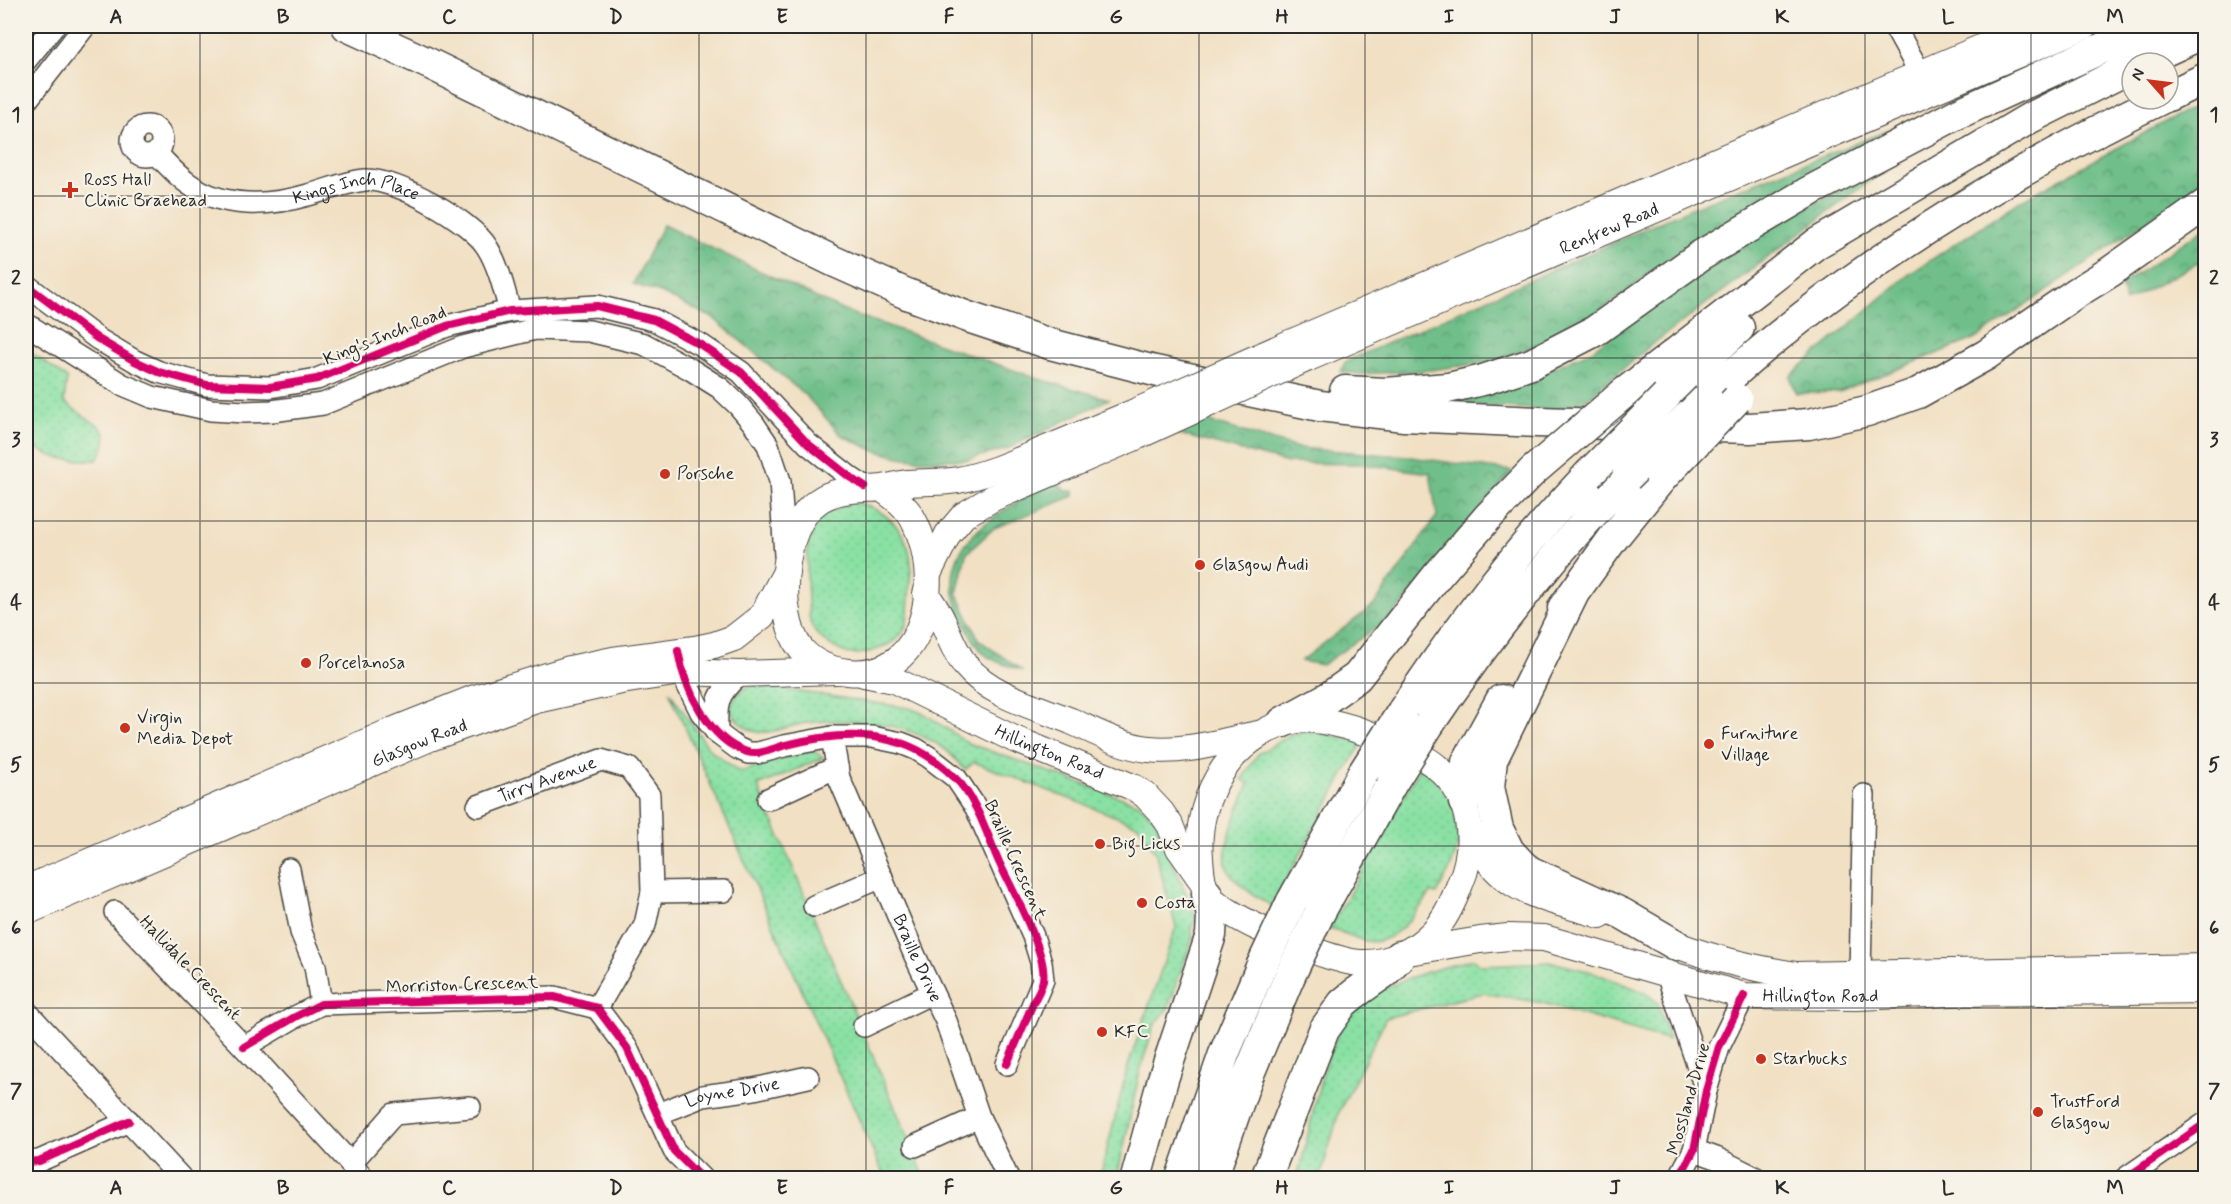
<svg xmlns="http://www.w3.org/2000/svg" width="2231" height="1204" viewBox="0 0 2231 1204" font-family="Mynerve,sans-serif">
<defs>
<pattern id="grass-dots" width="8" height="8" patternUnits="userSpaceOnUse" patternTransform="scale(1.5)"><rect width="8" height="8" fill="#8ae1a4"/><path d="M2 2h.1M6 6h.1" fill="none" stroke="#77c18d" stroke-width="1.8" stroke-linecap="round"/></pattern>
<pattern id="forest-crowns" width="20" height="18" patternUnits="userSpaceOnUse" patternTransform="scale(1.5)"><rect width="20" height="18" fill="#6fbf8a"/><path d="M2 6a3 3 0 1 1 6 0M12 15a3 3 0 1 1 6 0" fill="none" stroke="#5b9b71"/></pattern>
</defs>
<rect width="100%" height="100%" fill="#f7f3e8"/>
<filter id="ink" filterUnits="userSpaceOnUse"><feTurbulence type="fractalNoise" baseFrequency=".0167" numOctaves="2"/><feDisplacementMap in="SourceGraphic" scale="12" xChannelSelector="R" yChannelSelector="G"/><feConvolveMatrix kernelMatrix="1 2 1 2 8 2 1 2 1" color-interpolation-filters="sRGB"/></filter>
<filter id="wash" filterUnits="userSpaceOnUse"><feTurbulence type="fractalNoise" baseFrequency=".008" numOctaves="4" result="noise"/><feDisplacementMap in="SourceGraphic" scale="24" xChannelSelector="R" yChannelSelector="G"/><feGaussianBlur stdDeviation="1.35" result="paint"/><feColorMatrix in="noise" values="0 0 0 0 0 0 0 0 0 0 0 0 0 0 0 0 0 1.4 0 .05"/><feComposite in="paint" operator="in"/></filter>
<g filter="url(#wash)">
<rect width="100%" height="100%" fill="#f1e0c3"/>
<!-- grass -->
<path fill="url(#grass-dots)" stroke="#5a8668" stroke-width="1.5" d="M 26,349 L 67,378 L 64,402 L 100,427 L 106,435 L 104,447 L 97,460 C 65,460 52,461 26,441 Z
M 854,502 C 885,508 909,531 911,564 C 911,574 909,585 909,596 C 908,607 909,622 903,632 C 894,645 870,654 854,654 C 842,655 815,637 811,625 C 807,614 806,554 809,542 C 810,537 814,526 818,522 C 827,511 842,507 854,502 Z
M 754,685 L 909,708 L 925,714 L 968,743 L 1139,804 L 1155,819 L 1196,918 L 1191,929 L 1193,937 L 1168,1008 L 1154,1026 L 1140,1070 L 1117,1178 L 1089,1178 L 1101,1173 L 1128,1066 L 1176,927 L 1155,851 L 1138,825 L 974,762 L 965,770 C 958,763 951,752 942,747 C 902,722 853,717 807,723 C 790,725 775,734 758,732 C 745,730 736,720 730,710 C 734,695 740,689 754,685 Z
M 669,691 L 710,750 L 740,772 L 812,749 L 823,758 L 758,786 L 925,1178 L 885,1178 Z
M 1307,730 L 1363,742 L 1348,767 L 1272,906 C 1257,897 1237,886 1228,870 C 1218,850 1241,804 1249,784 L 1242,779 L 1258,754 L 1290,735 Z
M 1421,766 L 1451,794 L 1459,842 L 1452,864 L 1437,894 L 1431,893 C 1416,912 1394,947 1366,941 C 1354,938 1342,932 1330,928 Z
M 1474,959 L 1481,965 L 1551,962 L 1592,972 L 1644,992 L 1658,1003 L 1669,1040 L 1543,1003 L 1483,993 L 1386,1018 L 1339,1112 L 1320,1178 L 1297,1178 C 1313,1128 1319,1043 1359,1006 C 1388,980 1437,969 1474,959 Z"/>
<!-- forest -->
<path fill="url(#forest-crowns)" stroke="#4d755a" stroke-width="1.5" d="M 2205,105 L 2205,177 L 2179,199 L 1977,338 L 1839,392 L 1796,393 L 1790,376 L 1908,275 L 2022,200 L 2183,112 Z
M 1900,126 L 1687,247 L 1601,310 L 1556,337 L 1496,361 L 1431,370 L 1362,374 L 1341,372 L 1345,362 L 1696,206 Z
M 1891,165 L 1650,346 L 1582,403 L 1551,410 L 1400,401 L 1539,374 L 1589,352 L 1660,300 L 1778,222 Z
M 663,225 L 842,310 L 1039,379 L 1109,399 L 1007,449 L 966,460 L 922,460 L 899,457 L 873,450 L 841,435 L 806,396 L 713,318 L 661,293 L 633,284 Z
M 2205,228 L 2205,259 L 2125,302 L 2121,285 Z
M 1203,420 L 1298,448 L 1403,456 L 1512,471 L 1393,616 L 1322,665 L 1301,661 L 1374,605 L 1437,516 L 1430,473 L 1362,464 L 1288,463 L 1174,433 Z
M 1055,480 L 1065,491 L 1074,491 L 1074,496 L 994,528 L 966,554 L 957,593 L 979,640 L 1023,671 C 983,657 983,659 963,621 C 925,543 1001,513 1055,480 Z"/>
</g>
<g filter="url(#ink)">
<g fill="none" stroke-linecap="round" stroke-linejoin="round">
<defs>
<g id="minor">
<path d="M 1894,26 L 1920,73"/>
<path d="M 26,60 L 54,26"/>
<path d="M 26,101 L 85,26"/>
<circle cx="147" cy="141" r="15"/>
<path id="s1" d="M 156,153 C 167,164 177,176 189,184 C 223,209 270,206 308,195 C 328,190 345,182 365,180 C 396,178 471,221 487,247 C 499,266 504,290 510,311"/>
<path d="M 26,285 L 98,339 L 135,361 L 159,372 L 207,385 L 270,387 L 317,379 L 447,326 L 510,311 L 597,306 L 654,320 L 701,345 L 741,372 L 808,444 L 851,478 L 865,487"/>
<path d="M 26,324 L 121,384 L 152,397 L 211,410 L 245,412 L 272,411 L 323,404 L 463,347 L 535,329 L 589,331 L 644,344 L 690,369 L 720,388 L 738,405 L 754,424 L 768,445 L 780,481 L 785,555"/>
<path d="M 679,658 L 681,672 L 701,712 L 717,733 L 737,748 L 748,753 L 758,753 L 784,746 L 832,737 L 872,737 L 901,743 L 916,749 L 929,757 L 956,778 L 976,808 L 1033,936 L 1041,962 L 1043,980 L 1007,1064"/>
<path d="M 717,733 C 716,702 716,696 739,674"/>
<path id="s2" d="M 832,737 L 839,778 L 915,956 L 946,1021 L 979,1117 L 1008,1178"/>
<path d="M 768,799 L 837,767"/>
<path id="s3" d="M 478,806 L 601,760 L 629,768 L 649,795 L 652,892 L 645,925 L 597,1008"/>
<path d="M 289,869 L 301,932 L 315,966 L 321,1004"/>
<path d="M 652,892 L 724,891"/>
<path d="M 814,906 L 882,877"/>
<path d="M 115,912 L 244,1047 L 364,1178"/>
<path d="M 1860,973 L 1864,795"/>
<path d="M 1667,974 L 1706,1091"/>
<path d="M 26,1011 L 181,1178"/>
<path d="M 864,1026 L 932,993"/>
<path d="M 244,1047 L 295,1017 L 321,1004 L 554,997 L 597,1008 L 627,1048 L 674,1151 L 701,1178"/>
<path id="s4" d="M 658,1114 L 703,1096 L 754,1089 L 808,1077"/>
<path d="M 915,1146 L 979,1117"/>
<path d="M 1694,1150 L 1716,1158 L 1756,1178"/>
<path d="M 26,1162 L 39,1161 L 129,1121"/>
<path d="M 350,1164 L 394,1114 L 470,1107"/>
<path d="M 1679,1178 L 1694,1150 L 1706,1091 L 1719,1047 L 1744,996"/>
<path d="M 2126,1178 L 2206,1123"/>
</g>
<g id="major">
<path d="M 1290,343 L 2032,26"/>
<path id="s5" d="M 1306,359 L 2084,26"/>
<path d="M 881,488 C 894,497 908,507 915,523 C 942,577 929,680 848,672 C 831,670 813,663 801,649 C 775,616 781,527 817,502 C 836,488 859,490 882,488 C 891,487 899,484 908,483 C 925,481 941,483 958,480 C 986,475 1013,463 1039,452 C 1071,439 1103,425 1135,412"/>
<path d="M 928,574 L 948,534 L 964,515 L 993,498 L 1138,436"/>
<path d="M 926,594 C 932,603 939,612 943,622 C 950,638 955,652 966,666 C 991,696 1037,707 1071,721 C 1096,732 1121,746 1149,749 C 1185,753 1223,741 1258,734"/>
<path id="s6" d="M 864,674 L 894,680 L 1012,738 L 1135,788 L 1145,795 L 1161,812 L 1170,825 L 1179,848 L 1200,878"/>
<path d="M 1303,719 C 1332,720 1359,729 1386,741 C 1403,748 1423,755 1438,768 C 1472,796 1477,845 1460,884 C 1454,900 1446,918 1434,931 C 1415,951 1389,964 1361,963 C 1334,963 1220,917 1207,893 C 1201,882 1201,870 1200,858 C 1194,793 1237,728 1303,719 Z"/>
<path d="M 1471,831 C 1499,894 1540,896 1600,915"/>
<path d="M 26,889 L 394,730 L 472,699 L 570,669 L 613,660 L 695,649 L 714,645 L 734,638 L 762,616 L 786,572"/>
<path id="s7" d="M 26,912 L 430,738 L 536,700 L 621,681 L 681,672 L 739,674 L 836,671"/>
<path d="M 1659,938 C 1702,956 1750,968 1796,975 L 2206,967"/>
<path id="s8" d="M 1408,952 L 1480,940 L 1508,937 L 1544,938 L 1744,996 L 1857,997 L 1951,993 L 2206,990"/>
</g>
<path id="highway" d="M 347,26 L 430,64 L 833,261 L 907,294 L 968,317 L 1050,344 L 1155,371 L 1320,406 L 1404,416 L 1537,422 L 1750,428 L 1809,424 L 1867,411 L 1918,393 L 1986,355 L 2076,293 L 2110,272 L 2206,204
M 2139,63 L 2206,32
M 2168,96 L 2206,78
M 1345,391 L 1386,393 L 1448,388 L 1483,380 L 1531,364 L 1595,331 L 1700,256 L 1810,191 L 1957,114 L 2151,26
M 1624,393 L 1816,244 L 2030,118 L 2132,67
M 1666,396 L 1739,328
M 1707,398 C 1840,274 1998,178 2161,99
M 1574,593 L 1492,760 L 1489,787 L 1498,829 L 1509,851 L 1524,867 L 1531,872 L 1623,914 L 1676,945
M 1563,608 L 1614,537 L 1661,479
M 1402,712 C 1457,628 1519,548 1588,475
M 1283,722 L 1329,697 L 1357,677 L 1437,576 L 1488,517 L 1533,471
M 1430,723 C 1489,635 1554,553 1627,477
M 1464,802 L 1467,762 L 1501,700
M 1291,903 L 1363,773
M 1319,914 L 1392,783
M 1136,1178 L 1163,1079 L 1211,935 L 1212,916 L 1207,894
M 1181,1178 L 1224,1054 L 1261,967
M 1212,1178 L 1246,1081 L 1289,978
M 1266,1178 L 1324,1030 L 1343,1003 L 1354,994 L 1385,972 L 1400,956"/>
</defs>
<!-- minor casing -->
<use href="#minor" stroke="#494642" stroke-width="24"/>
<!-- major casing -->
<use href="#major" stroke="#494642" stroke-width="28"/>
<!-- highway casing -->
<use href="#highway" stroke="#494642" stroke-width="33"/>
<!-- minor -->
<use href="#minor" stroke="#fff" stroke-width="21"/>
<!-- major -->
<use href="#major" stroke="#fff" stroke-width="26"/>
<!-- highway -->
<use href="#highway" stroke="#fff" stroke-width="30"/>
<defs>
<path id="major-bridge" d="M 1135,412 L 1290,343
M 1138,436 L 1306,359"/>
<path id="highway-bridge" d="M 1533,471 L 1624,393
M 1588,475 L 1666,396
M 1627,477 L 1707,398
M 1661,479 L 1737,399
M 1363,773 L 1402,712
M 1392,783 L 1430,723
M 1261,967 L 1291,903
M 1289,978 L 1319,914"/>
</defs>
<!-- major-bridge casing -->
<use href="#major-bridge" stroke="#494642" stroke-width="28" stroke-linecap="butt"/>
<!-- highway-bridge casing -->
<use href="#highway-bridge" stroke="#494642" stroke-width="33" stroke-linecap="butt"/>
<!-- major-bridge -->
<use href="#major-bridge" stroke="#fff" stroke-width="26"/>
<!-- highway-bridge -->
<use href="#highway-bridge" stroke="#fff" stroke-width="30"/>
<defs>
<path id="cycleway" d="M 26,285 L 98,339 L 135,361 L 159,372 L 207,385 L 270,387 L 317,379 L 447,326 L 510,311 L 597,306 L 654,320 L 701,345 L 741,372 L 808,444 L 851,478 L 865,487
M 678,651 C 684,687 709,741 747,752 C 761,756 773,748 786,745 C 818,737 852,732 885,739 C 912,744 936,759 955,778 C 964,786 971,798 976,808 C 985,825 991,844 999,862 C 1011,888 1048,954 1043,980 C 1042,987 1037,995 1034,1001 C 1025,1022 1016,1043 1007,1064
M 244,1047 L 295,1017 L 321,1004 L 554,997 L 597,1008 L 627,1048 L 674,1151 L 701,1178
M 26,1162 L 39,1161 L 129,1121
M 1679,1178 L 1694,1150 L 1706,1091 L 1719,1047 L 1744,996
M 2126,1178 L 2206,1123"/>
</defs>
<!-- cycleway casing -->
<use href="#cycleway" stroke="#f7f3e8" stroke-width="11"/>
<!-- cycleway -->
<use href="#cycleway" stroke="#d6006c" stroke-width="8"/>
</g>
</g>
<!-- grid -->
<path fill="none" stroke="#2b2b2b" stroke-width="1.5" stroke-opacity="0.55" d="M 200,26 L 200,1178M 366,26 L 366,1178M 533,26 L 533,1178M 699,26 L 699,1178M 866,26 L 866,1178M 1032,26 L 1032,1178M 1199,26 L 1199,1178M 1365,26 L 1365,1178M 1532,26 L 1532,1178M 1698,26 L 1698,1178M 1865,26 L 1865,1178M 2031,26 L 2031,1178M 26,196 L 2206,196M 26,358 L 2206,358M 26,521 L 2206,521M 26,683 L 2206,683M 26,846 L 2206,846M 26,1008 L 2206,1008"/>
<!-- markers -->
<g fill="#c8321e" stroke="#f7f3e8" stroke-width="2">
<path d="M67 181h6v6h6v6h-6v6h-6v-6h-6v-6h6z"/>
<circle cx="665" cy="474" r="6"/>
<circle cx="1200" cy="565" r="6"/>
<circle cx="306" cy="663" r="6"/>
<circle cx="125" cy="728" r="6"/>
<circle cx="1709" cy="744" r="6"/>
<circle cx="1100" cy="844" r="6"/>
<circle cx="1142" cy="903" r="6"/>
<circle cx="1102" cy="1032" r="6"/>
<circle cx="1761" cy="1059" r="6"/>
<circle cx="2038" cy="1112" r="6"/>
</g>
<g text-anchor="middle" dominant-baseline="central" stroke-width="4.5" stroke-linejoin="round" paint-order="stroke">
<!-- poi labels -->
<g font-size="18" fill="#2b2b2b" stroke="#f7f3e8" text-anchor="start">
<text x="84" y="180">Ross Hall<tspan x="84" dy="21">Clinic Braehead</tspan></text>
<text x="677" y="474">Porsche</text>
<text x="1212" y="565">Glasgow Audi</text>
<text x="318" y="663">Porcelanosa</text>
<text x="137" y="718">Virgin<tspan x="137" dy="21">Media Depot</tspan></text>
<text x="1721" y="734">Furniture<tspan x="1721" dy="21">Village</tspan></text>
<text x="1112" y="844">Big Licks</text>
<text x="1154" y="903">Costa</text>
<text x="1114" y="1032">KFC</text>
<text x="1773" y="1059">Starbucks</text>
<text x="2050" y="1102">TrustFord<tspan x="2050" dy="21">Glasgow</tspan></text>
</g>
<!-- street labels -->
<g font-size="18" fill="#2b2b2b" stroke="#f7f3e8">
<text stroke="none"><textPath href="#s1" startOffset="219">Kings Inch Place</textPath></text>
<text stroke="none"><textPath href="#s5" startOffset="330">Renfrew Road</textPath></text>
<text transform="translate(385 336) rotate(-22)">King's Inch Road</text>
<text stroke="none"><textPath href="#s7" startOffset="428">Glasgow Road</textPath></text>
<text stroke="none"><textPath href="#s6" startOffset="202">Hillington Road</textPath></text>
<text stroke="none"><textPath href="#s3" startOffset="74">Tirry Avenue</textPath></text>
<text transform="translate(1015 860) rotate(66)">Braille Crescent</text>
<text stroke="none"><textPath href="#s2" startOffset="238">Braille Drive</textPath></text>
<text transform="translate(190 968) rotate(46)">Hallidale Crescent</text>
<text transform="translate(462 985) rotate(-2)">Morriston Crescent</text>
<text stroke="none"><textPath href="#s8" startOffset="422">Hillington Road</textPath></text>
<text stroke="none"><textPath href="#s4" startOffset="78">Loyne Drive</textPath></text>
<text transform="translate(1689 1099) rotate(-74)">Mossland Drive</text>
</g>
</g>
<!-- margin -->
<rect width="2231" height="1204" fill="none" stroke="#f7f3e8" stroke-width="66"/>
<!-- north arrow -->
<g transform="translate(2150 81) rotate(298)"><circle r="28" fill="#f7f3e8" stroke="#a5a39c" stroke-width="1.5"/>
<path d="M0-4.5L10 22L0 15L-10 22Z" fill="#c8321e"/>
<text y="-9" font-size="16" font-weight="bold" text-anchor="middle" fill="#2b2b2b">N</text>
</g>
<rect x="33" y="33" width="2165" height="1138" fill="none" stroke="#2b2b2b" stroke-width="2"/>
<g font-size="20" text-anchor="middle" font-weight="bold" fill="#2b2b2b">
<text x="116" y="23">A</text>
<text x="283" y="23">B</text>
<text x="449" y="23">C</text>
<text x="616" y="23">D</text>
<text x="782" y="23">E</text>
<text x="949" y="23">F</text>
<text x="1116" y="23">G</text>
<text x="1282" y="23">H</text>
<text x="1449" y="23">I</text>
<text x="1615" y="23">J</text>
<text x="1782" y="23">K</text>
<text x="1948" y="23">L</text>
<text x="2115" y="23">M</text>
<text x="16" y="121">1</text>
<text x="2214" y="121">1</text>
<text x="16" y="284">2</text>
<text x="2214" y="284">2</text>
<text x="16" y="446">3</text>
<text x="2214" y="446">3</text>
<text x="16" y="609">4</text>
<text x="2214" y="609">4</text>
<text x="16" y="771">5</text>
<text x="2214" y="771">5</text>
<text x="16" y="934">6</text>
<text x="2214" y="934">6</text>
<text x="16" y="1097">7</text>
<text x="2214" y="1097">7</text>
<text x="116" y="1194">A</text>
<text x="283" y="1194">B</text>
<text x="449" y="1194">C</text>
<text x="616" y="1194">D</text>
<text x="782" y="1194">E</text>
<text x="949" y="1194">F</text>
<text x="1116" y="1194">G</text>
<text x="1282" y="1194">H</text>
<text x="1449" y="1194">I</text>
<text x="1615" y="1194">J</text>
<text x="1782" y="1194">K</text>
<text x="1948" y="1194">L</text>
<text x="2115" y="1194">M</text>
</g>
</svg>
